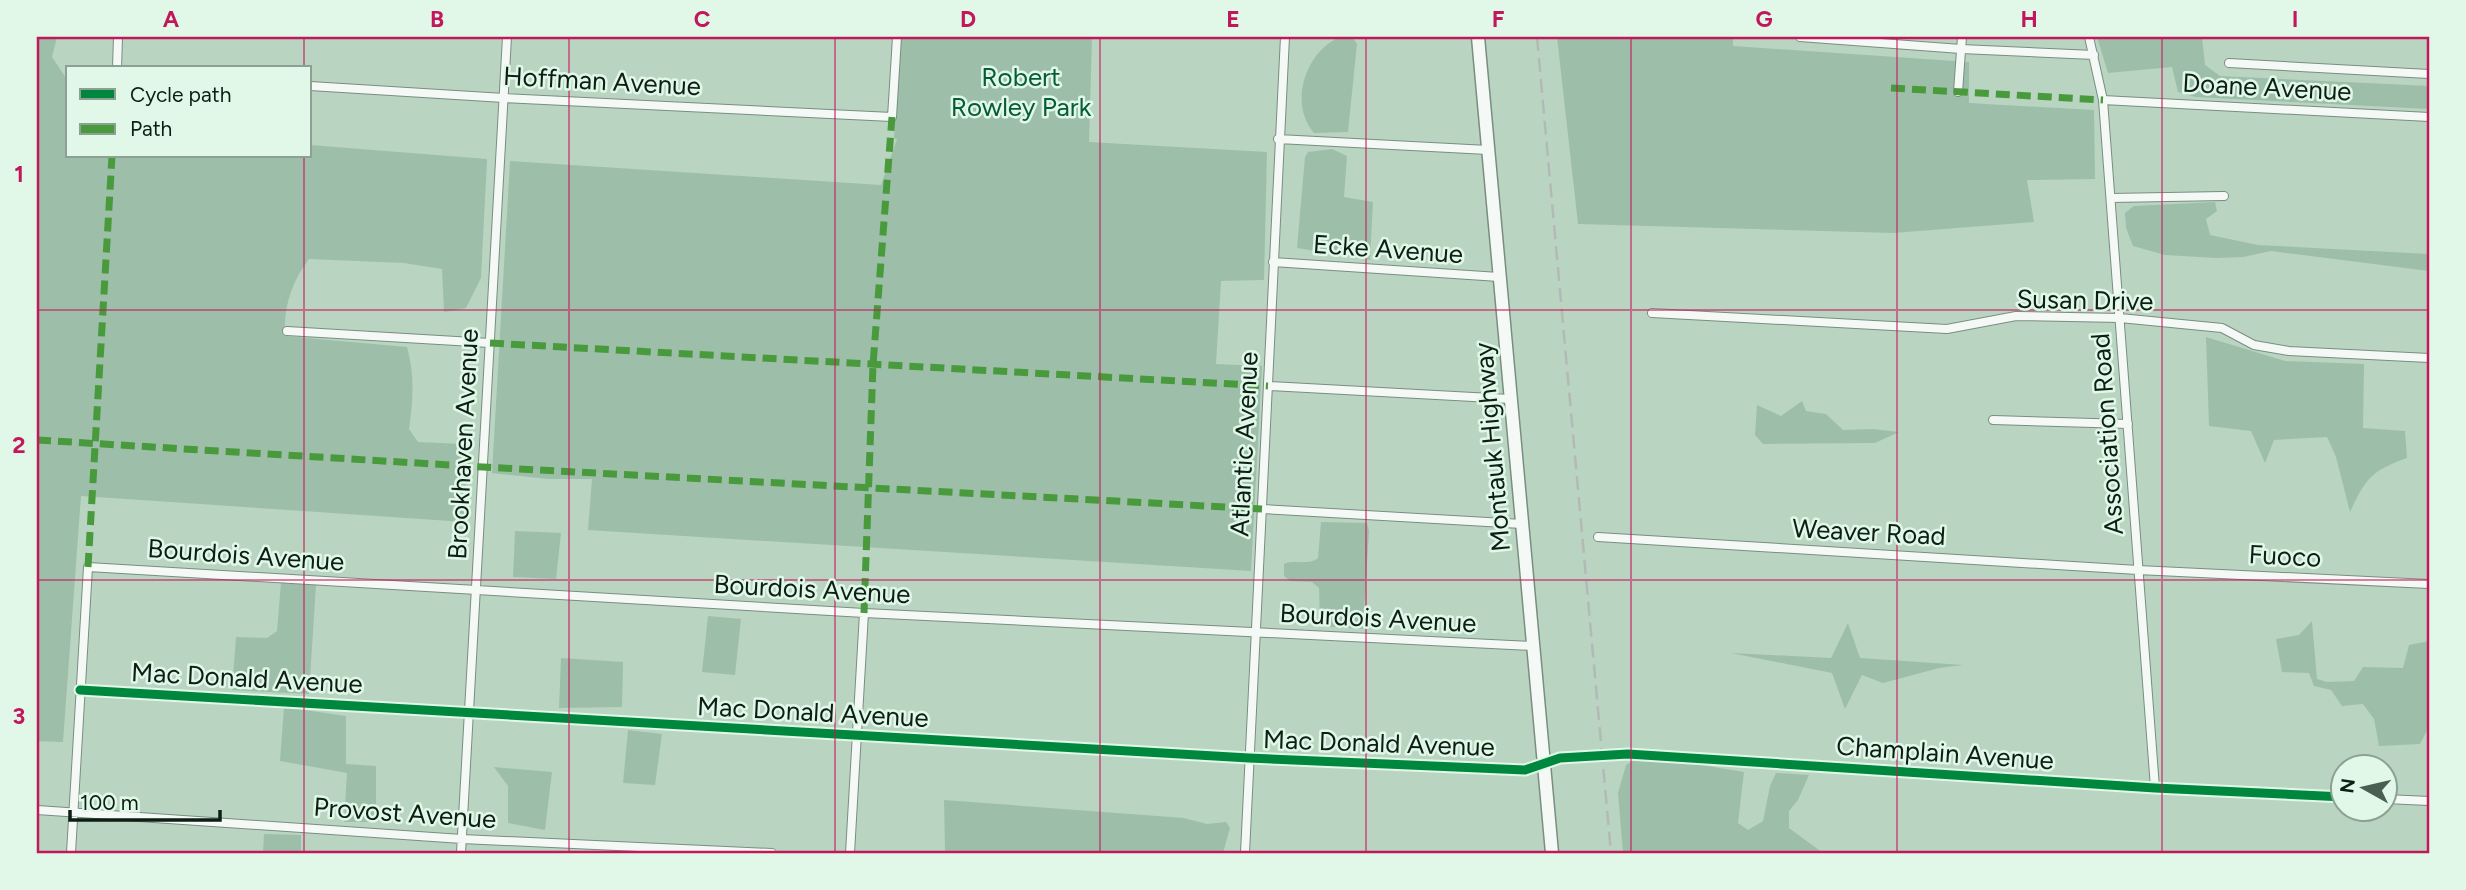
<svg xmlns="http://www.w3.org/2000/svg" width="2466" height="890" viewBox="0 0 2466 890" font-family="Figtree,sans-serif">
<rect width="100%" height="100%" fill="#bad4c2"/>
<!-- green -->
<path fill="#9dbfa9" d="M 37,37 L 57,37 L 52,57 L 68,81 L 68,156 L 310,156 L 310,145 L 487,159 L 481,278 L 466,308 L 444,312 L 442,269 L 404,263 L 309,259 C 292,281 283,308 285,336 L 407,347 C 415,375 413,401 409,429 L 418,442 L 463,444 L 467,458 L 465,522 L 81,496 L 63,742 L 37,741 Z
M 901,37 L 1092,37 L 1089,142 L 1267,152 L 1264,280 L 1221,281 L 1216,364 L 1262,366 L 1251,571 L 588,530 L 592,479 L 548,479 L 492,473 L 510,161 L 881,185 L 897,139 L 894,138 Z
M 1340,37 L 1352,37 L 1357,44 L 1348,132 L 1314,133 C 1288,103 1306,51 1340,37 Z
M 1557,37 L 1733,37 L 1733,46 L 1969,62 L 1969,103 L 2094,110 L 2095,179 L 2027,180 L 2034,222 L 1893,233 L 1578,224 Z
M 2097,37 L 2202,37 L 2205,65 L 2220,76 L 2429,86 L 2429,109 L 2195,97 L 2178,92 L 2172,67 L 2108,73 Z
M 1332,149 L 1347,156 L 1344,197 L 1373,202 L 1370,260 L 1297,248 L 1305,157 L 1308,152 Z
M 2215,202 L 2217,211 L 2206,219 L 2210,235 L 2258,245 L 2429,254 L 2429,271 L 2271,251 L 2243,257 L 2216,258 L 2165,255 L 2133,246 L 2126,228 L 2125,213 L 2134,206 Z
M 2206,337 L 2285,361 L 2364,364 L 2363,428 L 2405,431 L 2407,458 C 2371,471 2366,478 2350,512 L 2336,457 L 2327,437 L 2274,440 L 2265,463 L 2251,431 L 2209,426 Z
M 1802,401 L 1806,411 L 1826,414 L 1843,430 L 1873,429 L 1899,432 L 1875,443 L 1763,444 L 1755,435 L 1757,405 L 1781,416 Z
M 1321,522 L 1367,523 L 1369,531 L 1363,629 L 1320,626 L 1319,588 L 1312,582 L 1290,581 L 1284,576 L 1284,564 C 1294,559 1308,566 1318,558 Z
M 515,531 L 561,533 L 556,579 L 513,577 Z
M 281,583 L 316,585 L 309,694 L 232,690 L 236,637 L 267,638 L 277,631 Z
M 708,616 L 741,619 L 735,675 L 702,672 Z
M 2312,621 L 2317,679 L 2327,682 L 2354,681 L 2363,667 L 2403,668 L 2409,645 L 2429,641 L 2429,727 L 2420,744 L 2379,746 L 2374,719 L 2363,704 L 2342,706 L 2331,690 L 2314,686 L 2309,673 L 2282,672 L 2276,639 L 2299,635 Z
M 1848,623 L 1860,658 L 1963,665 L 1939,668 L 1883,683 L 1862,675 L 1845,709 L 1832,673 L 1731,653 L 1831,658 Z
M 561,658 L 623,662 L 622,707 L 559,708 Z
M 284,707 L 346,716 L 346,764 L 376,766 L 376,822 L 344,822 L 347,773 L 280,761 Z
M 628,730 L 662,734 L 655,785 L 623,783 Z
M 1641,755 L 1744,772 L 1738,823 L 1748,830 L 1763,821 L 1770,786 L 1776,773 L 1809,775 L 1798,800 L 1789,811 L 1789,828 L 1823,853 L 1623,853 L 1618,793 L 1626,765 Z
M 494,767 L 552,772 L 545,830 L 508,823 L 508,786 Z
M 944,800 L 1184,818 L 1207,824 L 1226,822 L 1230,828 L 1223,853 L 952,852 L 945,851 Z
M 264,834 L 301,835 L 301,853 L 263,853 Z"/>
<g fill="none" stroke-linecap="round" stroke-linejoin="round">
<defs>
<path id="minor" d="M 1800,37 L 1961,49 L 2094,55
M 2089,37 L 2103,100 L 2155,788
M 2229,63 L 2429,74
M 117,68 L 118,37
M 310,86 L 504,98 L 892,117 L 897,37
M 1958,92 L 1962,37
M 2103,100 L 2429,117
M 1278,139 L 1488,150
M 2111,198 L 2224,196
M 1273,262 L 1499,277
M 1652,313 L 1947,329 L 2016,316 L 2120,318 L 2222,328 L 2254,345 L 2289,351 L 2429,358
M 287,331 L 490,343
M 1268,386 L 1510,399
M 1993,420 L 2128,424
M 1262,509 L 1522,524
M 1598,537 L 2138,570 L 2429,584
M 80,690 L 1249,758 L 1525,770 L 1560,758 L 1628,754 L 2155,788 L 2344,797
M 2386,799 L 2429,801
M 37,810 L 462,839 L 772,853
M 71,853 L 88,567 L 864,613 L 1533,646
M 461,853 L 507,37
M 850,853 L 864,613
M 1245,853 L 1285,37"/>
<path id="primary" d="M 1478,37 L 1552,853"/>
</defs>
<!-- minor casing -->
<use href="#minor" stroke="#7a8d80" stroke-width="10"/>
<!-- primary casing -->
<use href="#primary" stroke="#7a8d80" stroke-width="15"/>
<!-- minor -->
<use href="#minor" stroke="#f5f9f6" stroke-width="8"/>
<!-- primary -->
<use href="#primary" stroke="#f5f9f6" stroke-width="12"/>
<!-- rail -->
<path stroke="#b3bab6" stroke-width="2.5" stroke-dasharray="14 7" stroke-linecap="butt" d="M 1537,37 L 1611,853"/>
<!-- quiet -->
<path stroke="#499a3d" stroke-width="7" stroke-dasharray="14 7" stroke-linecap="butt" d="M 1891,88 L 2103,100
M 490,343 L 1268,386
M 37,440 L 483,467 L 1262,509
M 88,567 L 112,156
M 864,613 L 873,365 L 892,117"/>
<defs>
<path id="cycleway" d="M 80,690 L 1249,758 L 1525,770 L 1560,758 L 1628,754 L 2155,788 L 2344,797"/>
</defs>
<!-- cycleway casing -->
<use href="#cycleway" stroke="#e1f8e8" stroke-width="13"/>
<!-- cycleway -->
<use href="#cycleway" stroke="#00873e" stroke-width="9"/>
</g>
<!-- grid -->
<path fill="none" stroke="#c2185b" stroke-width="2" stroke-opacity="0.55" d="M 304,37 L 304,68M 569,37 L 569,853M 835,37 L 835,853M 1100,37 L 1100,853M 1366,37 L 1366,853M 1631,37 L 1631,853M 1897,37 L 1897,853M 2162,37 L 2162,853M 304,156 L 304,853M 37,310 L 2429,310M 37,580 L 2429,580"/>
<g text-anchor="middle" dominant-baseline="central" stroke-width="5" stroke-linejoin="round" paint-order="stroke">
<!-- park labels -->
<g font-size="26" fill="#065d35" stroke="#e1f8e8">
<text x="1021" y="77">Robert<tspan x="1021" dy="30">Rowley Park</tspan></text>
</g>
<!-- street labels -->
<g font-size="26" fill="#0d1f14" stroke="#e1f8e8">
<text transform="translate(602 81) rotate(3)">Hoffman Avenue</text>
<text transform="translate(2267 87) rotate(3)">Doane Avenue</text>
<text transform="translate(1388 249) rotate(4)">Ecke Avenue</text>
<text transform="translate(2085 300) rotate(1)">Susan Drive</text>
<text transform="translate(2107 434) rotate(-94)">Association Road</text>
<text transform="translate(463 444) rotate(-87)">Brookhaven Avenue</text>
<text transform="translate(1244 444) rotate(-87)">Atlantic Avenue</text>
<text transform="translate(1492 447) rotate(-95)">Montauk Highway</text>
<text transform="translate(1869 532) rotate(3)">Weaver Road</text>
<text transform="translate(246 555) rotate(4)">Bourdois Avenue</text>
<text transform="translate(2285 556) rotate(3)">Fuoco</text>
<text transform="translate(812 589) rotate(3)">Bourdois Avenue</text>
<text transform="translate(1378 618) rotate(3)">Bourdois Avenue</text>
<text transform="translate(247 678) rotate(3)">Mac Donald Avenue</text>
<text transform="translate(813 712) rotate(3)">Mac Donald Avenue</text>
<text transform="translate(1379 743) rotate(2)">Mac Donald Avenue</text>
<text transform="translate(1945 753) rotate(4)">Champlain Avenue</text>
<text transform="translate(405 813) rotate(4)">Provost Avenue</text>
</g>
</g>
<!-- border -->
<rect width="2466" height="890" fill="none" stroke="#e1f8e8" stroke-width="77"/>
<!-- legend -->
<rect x="66" y="66" width="245" height="91" fill="#e1f8e8" stroke="#8ca193" stroke-width="2"/>
<rect x="80" y="89" width="35" height="10" fill="#00873e" stroke="#8ca193" stroke-width="2"/>
<text x="130" y="102" font-size="21" fill="#0d1f14">Cycle path</text>
<rect x="80" y="124" width="35" height="10" fill="#499a3d" stroke="#8ca193" stroke-width="2"/>
<text x="130" y="136" font-size="21" fill="#0d1f14">Path</text>
<!-- north arrow -->
<g transform="translate(2364 788) rotate(278)"><circle r="33" fill="#e1f8e8" stroke="#8ca193" stroke-width="2"/>
<path d="M0-5L12 26L0 18L-12 26Z" fill="#4a5e51"/>
<text y="-10" font-size="19" font-weight="bold" text-anchor="middle" fill="#0d1f14">N</text>
</g>
<!-- scale -->
<path d="M70 810v10h150v-10" fill="none" stroke="#0d1f14" stroke-width="3.5"/>
<text x="80" y="810" font-size="21" fill="#0d1f14" stroke="#e1f8e8" stroke-width="5" paint-order="stroke">100 m</text>
<rect x="38" y="38" width="2390" height="814" fill="none" stroke="#c2185b" stroke-width="2.5"/>
<g font-size="23" text-anchor="middle" font-weight="bold" fill="#c2185b">
<text x="171" y="27">A</text>
<text x="437" y="27">B</text>
<text x="702" y="27">C</text>
<text x="968" y="27">D</text>
<text x="1233" y="27">E</text>
<text x="1498" y="27">F</text>
<text x="1764" y="27">G</text>
<text x="2029" y="27">H</text>
<text x="2295" y="27">I</text>
<text x="19" y="182">1</text>
<text x="19" y="453">2</text>
<text x="19" y="724">3</text>
</g>
</svg>
